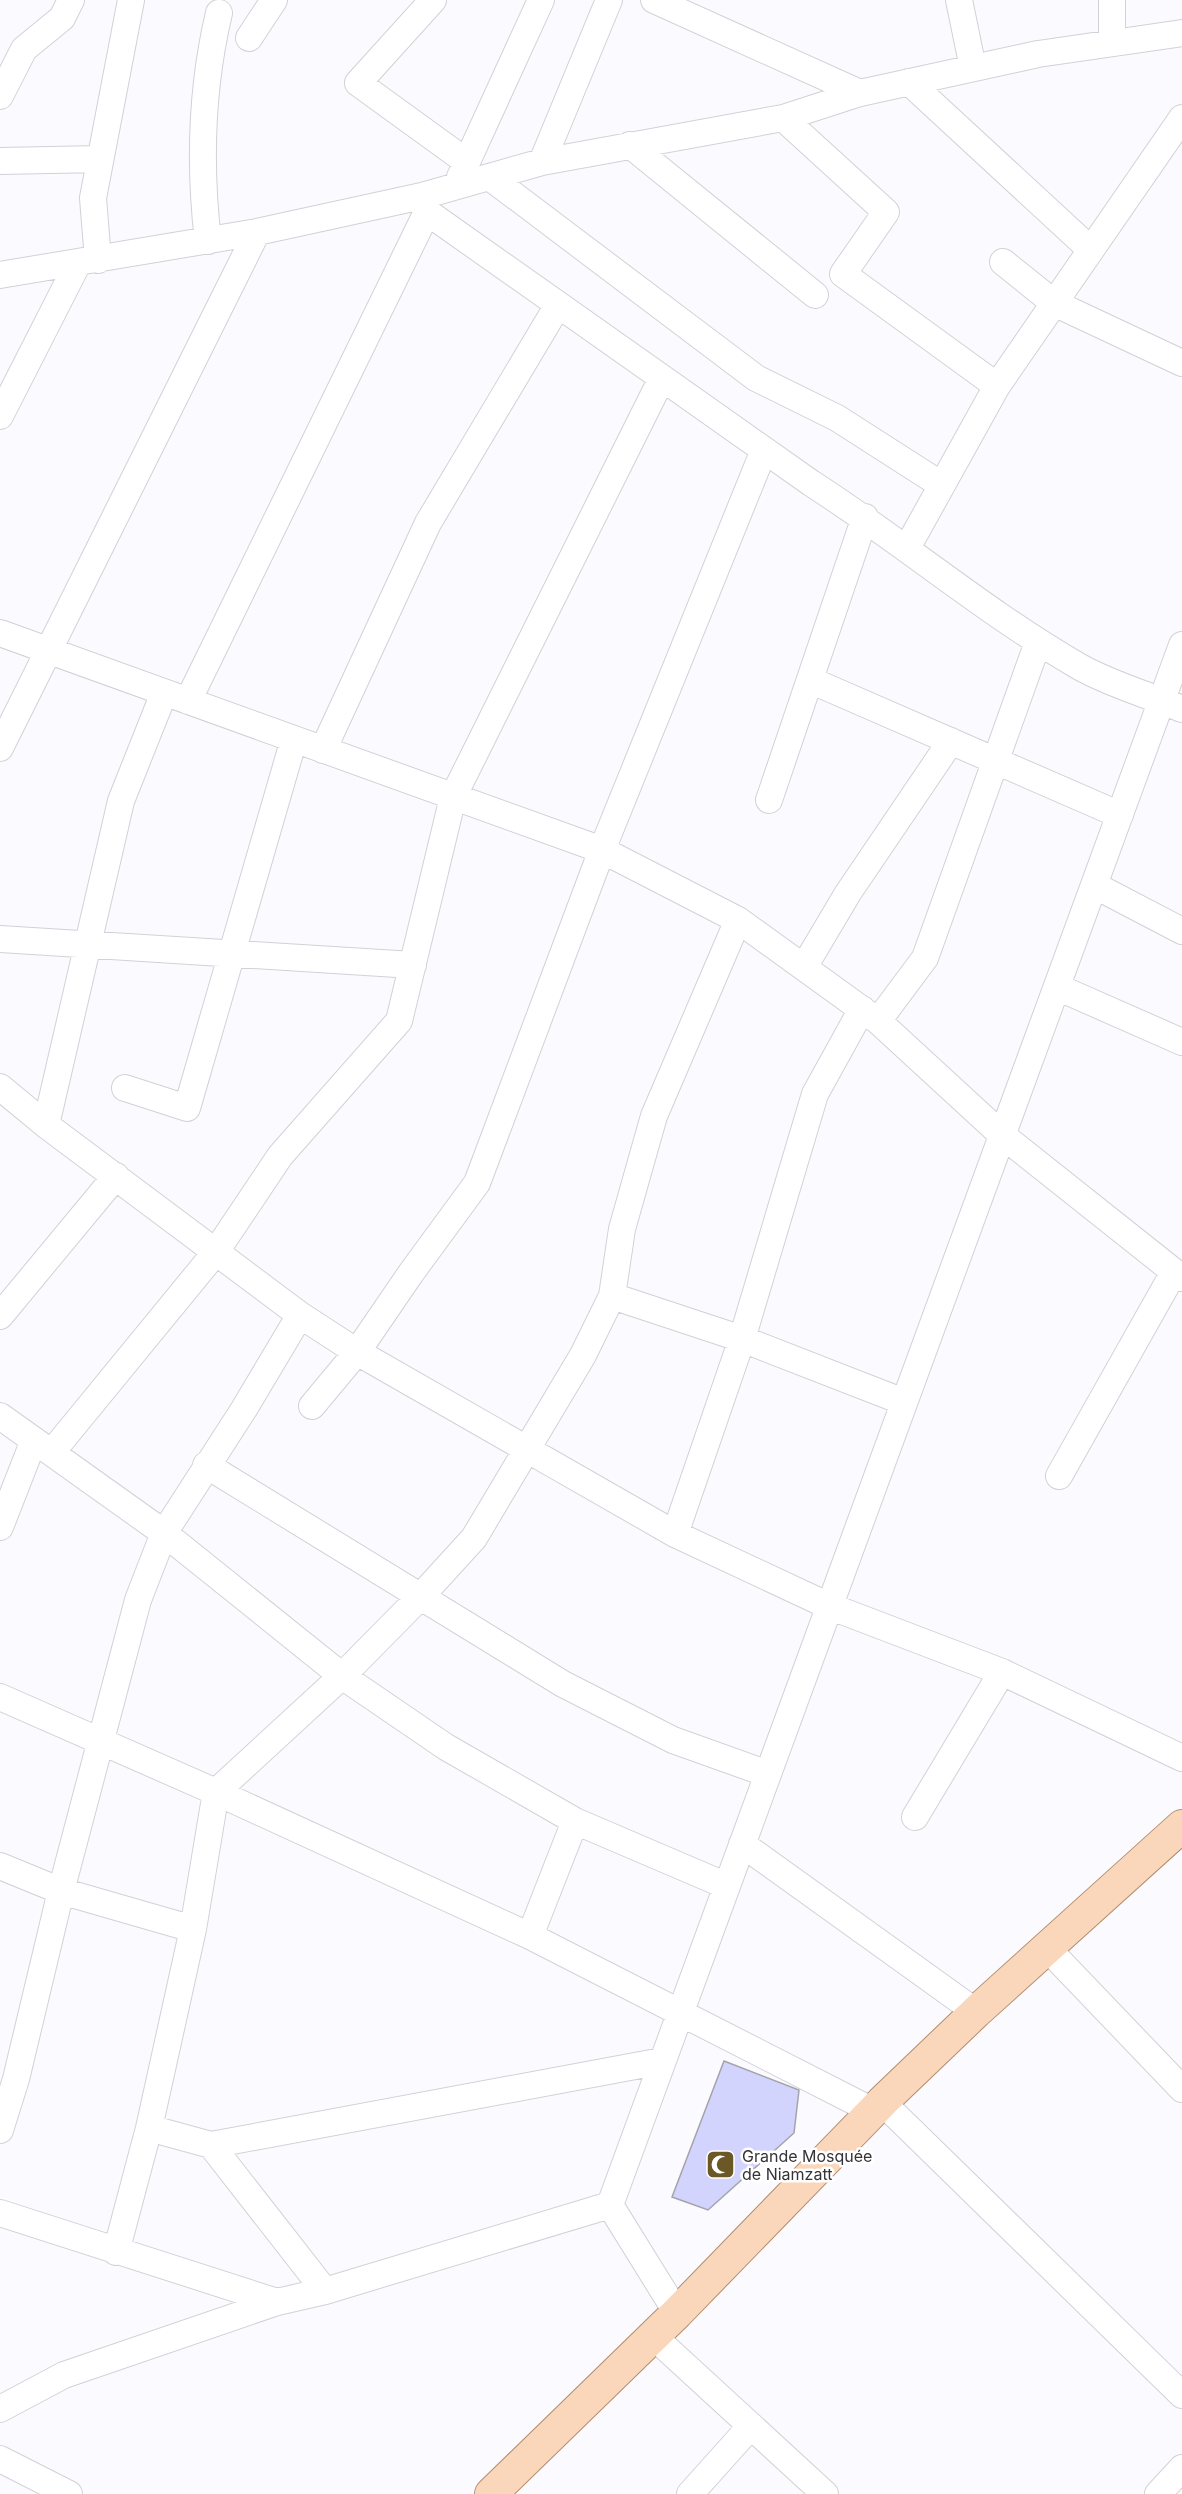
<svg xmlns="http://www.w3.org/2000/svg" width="1182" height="2494" viewBox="0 0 1182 2494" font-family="Inter,sans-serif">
<rect width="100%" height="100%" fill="#fbfaff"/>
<!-- building -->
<path fill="#d3d4fd" stroke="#a3a3a9" stroke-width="1.5" d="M 724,2061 L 799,2090 L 794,2133 L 708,2210 L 672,2197 Z"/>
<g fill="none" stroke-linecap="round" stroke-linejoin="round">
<defs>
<path id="minor" d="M 433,0 L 358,83 L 467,162
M 654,0 L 860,93
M 959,0 L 973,68
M 249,38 L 274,0
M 1112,43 L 1112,0
M 909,82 L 1091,250
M 0,96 L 24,49 L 62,18 L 71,0
M 783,118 L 886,212 L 843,274 L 997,386
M 630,145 L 815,295
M 0,161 L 100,159
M 542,162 L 609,0
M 460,177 L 541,0
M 491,178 L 756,378 L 837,418 L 940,484
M 427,212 L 811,483 C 903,542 986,613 1080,667 C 1112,685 1149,695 1182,709
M 208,241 C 199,164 201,89 219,13
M 98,260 L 93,198 L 131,0
M 1003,262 L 1054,303 L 1182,363
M 0,275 L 257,232 L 422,196 L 542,162 L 783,118 L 860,93 L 1038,54 L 1182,33
M 0,416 L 78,263
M 907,548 L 997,386 L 1182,118
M 0,633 L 602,850 L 738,920 L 878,1021 L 1002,1135 L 1182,1278
M 810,680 L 1120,815
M 188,701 L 427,212 L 422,197
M 0,748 L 257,232
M 323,750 L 428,523 L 558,305
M 769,800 L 865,517
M 1094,885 L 1182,931
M 0,939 L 413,965
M 804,967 L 848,893 L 951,741
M 1057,987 L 1182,1042
M 878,1021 L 925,958 L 1038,642
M 0,1087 L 46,1125 L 300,1315 L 357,1352 L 675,1534 L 829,1606 L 1002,1672 L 1182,1758
M 125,1088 L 187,1108 L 294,739
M 46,1125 L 121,801 L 164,693
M 612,1296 L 742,1339 L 904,1402
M 0,1316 L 116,1176
M 312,1406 L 357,1352 L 411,1273 L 477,1183 L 602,850 L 764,450
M 0,1416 L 164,1533 L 342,1676 L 446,1747 L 575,1821 L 727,1886
M 52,1452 L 215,1253 L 280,1156 L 399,1021 L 453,797 L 662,378
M 206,1465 L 563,1684 L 673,1740 L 768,1774
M 1059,1476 L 1174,1272
M 0,1527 L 34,1440
M 675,1534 L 742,1339 L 815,1094 L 862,1009
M 0,1697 L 216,1792 L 530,1936 L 873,2111
M 915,1817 L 1002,1672
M 742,1844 L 976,2012
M 0,1866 L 61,1891 L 193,1929
M 530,1936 L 575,1821
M 1046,1947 L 1182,2089
M 882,2102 L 1182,2395
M 149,2128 L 211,2145 L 662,2061
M 0,2130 L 16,2079 L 61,1891 L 138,1600 L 164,1533 L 244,1409 L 300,1315
M 211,2145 L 325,2291
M 610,2205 L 1182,645
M 610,2205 L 677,2313
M 0,2213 L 277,2302
M 116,2252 L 149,2128 L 193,1929 L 216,1792 L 342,1676 L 422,1595 L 474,1538 L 583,1355 L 612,1296 L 622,1229 L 654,1116 L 738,920
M 653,2336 L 825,2494
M 0,2409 L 64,2375 L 277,2302 L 325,2291 L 610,2205
M 0,2459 L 69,2494
M 690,2494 L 751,2426
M 1158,2494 L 1182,2468"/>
<path id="major" d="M 491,2494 L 677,2313 L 882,2102 L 976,2012 L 1182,1826"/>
</defs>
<!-- minor casing -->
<use href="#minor" stroke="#d2d1d7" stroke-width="28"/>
<!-- major casing -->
<use href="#major" stroke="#b28d6e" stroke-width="34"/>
<!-- minor -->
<use href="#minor" stroke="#fff" stroke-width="26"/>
<!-- major -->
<use href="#major" stroke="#fad7ba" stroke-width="32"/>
</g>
<!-- icons -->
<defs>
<symbol id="mosque-square" viewBox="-11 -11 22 22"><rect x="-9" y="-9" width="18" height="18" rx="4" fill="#6b5826" stroke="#fff"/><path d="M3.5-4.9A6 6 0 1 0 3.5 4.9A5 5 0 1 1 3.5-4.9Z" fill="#fff"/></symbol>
</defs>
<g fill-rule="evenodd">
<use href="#mosque-square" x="704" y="2148" width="33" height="33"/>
</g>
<g text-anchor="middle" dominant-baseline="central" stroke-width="5" stroke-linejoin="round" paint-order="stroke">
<!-- poi labels -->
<g font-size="16" fill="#343336" stroke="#fff" text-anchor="start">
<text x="742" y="2156">Grande Mosquée<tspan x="742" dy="18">de Niamzatt</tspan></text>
</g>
</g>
</svg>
